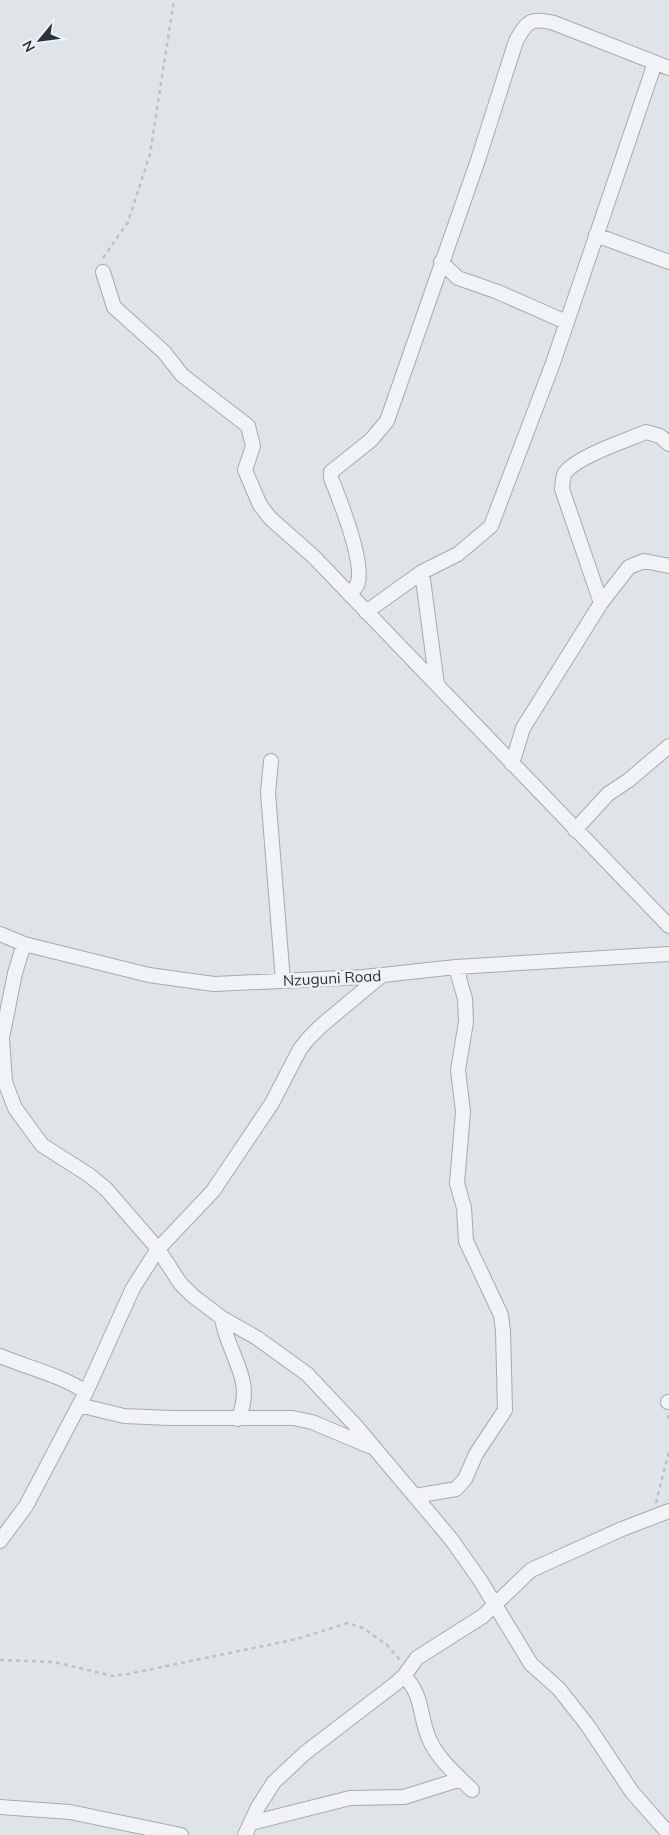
<svg xmlns="http://www.w3.org/2000/svg" width="669" height="1835" viewBox="0 0 669 1835" font-family="Mulish,sans-serif">
<rect width="100%" height="100%" fill="#dee4e7"/>
<g fill="none" stroke-linecap="round" stroke-linejoin="round">
<defs>
<path id="minor" d="M 596,235 L 669,262
M 441,262 L 458,278 L 498,292 L 566,322
M 103,272 L 114,307 L 164,352 L 182,375 L 248,426 L 253,446 L 245,470 L 260,505 L 270,518 L 314,557 L 669,926
M 350,595 C 352,592 355,588 357,585 C 366,565 339,498 331,478 L 331,472 L 371,440 L 387,421 L 478,160 L 516,41 C 527,21 531,17 554,23 L 669,68
M 601,603 L 562,489 C 563,483 562,478 565,473 C 576,457 627,440 646,432 L 660,436 L 669,444
M 366,612 L 422,572
M 437,685 L 422,572 L 458,554 L 491,526 L 553,363 L 655,63
M 271,761 L 268,793 L 283,981
M 512,764 L 523,728 L 601,603 L 629,567 L 644,561 L 669,566
M 575,830 L 608,794 L 629,780 L 669,746
M 0,934 L 24,944 L 149,975 L 214,984 L 364,977 L 456,967 L 669,954
M 24,944 L 15,973 L 2,1038 L 5,1082 L 15,1108 L 42,1145 L 89,1175 L 106,1189 L 158,1249 L 180,1283 L 193,1296 L 222,1318 L 257,1338 L 307,1374 L 355,1425 L 451,1539 L 480,1580 L 531,1664 L 559,1689 L 588,1726 L 632,1792 L 669,1834
M 222,1318 C 228,1357 256,1379 238,1419
M 0,1356 C 29,1368 60,1375 86,1392
M 668,1402 L 669,1402
M 79,1405 L 124,1416 L 170,1418 L 293,1418 L 312,1422 L 369,1446
M 415,1496 L 456,1489 L 465,1479 L 476,1454 L 505,1410 L 503,1331 L 501,1315 L 466,1241 L 464,1208 L 457,1183 L 463,1112 L 458,1070 L 466,1022 L 465,999 L 456,967
M 0,1541 L 26,1506 L 86,1392 L 133,1288 L 158,1249 L 213,1191 L 272,1103 L 300,1049 L 308,1039 L 322,1025 L 382,975
M 404,1676 C 423,1695 419,1713 428,1736 C 436,1758 456,1774 472,1790
M 0,1807 L 70,1812 L 181,1835
M 251,1823 L 350,1798 L 404,1797 L 461,1779
M 245,1835 L 258,1807 L 274,1782 L 305,1753 L 395,1684 L 404,1676 L 417,1658 L 483,1616 L 531,1570 L 622,1529 L 669,1511"/>
</defs>
<!-- minor casing -->
<use href="#minor" stroke="#a4acb1" stroke-width="16"/>
<!-- path -->
<path stroke="#bdc1c6" stroke-width="2.5" stroke-dasharray="4 4" stroke-linecap="butt" d="M 103,258 L 128,222 L 150,154 L 174,0
M 668,1415 L 669,1423
M 656,1503 L 669,1451
M 0,1660 L 54,1662 L 113,1676 L 128,1674 L 297,1639 L 348,1623 L 363,1628 L 387,1645 L 400,1660"/>
<!-- minor -->
<use href="#minor" stroke="#f1f3f6" stroke-width="14"/>
</g>
<g text-anchor="middle" dominant-baseline="central" stroke-width="5" stroke-linejoin="round" paint-order="stroke">
<!-- street labels -->
<g font-size="15" fill="#28343d" stroke="#edf2f5">
<text transform="translate(332 978) rotate(-3)">Nzuguni Road</text>
</g>
</g>
<!-- north arrow -->
<g transform="translate(40 40) rotate(241)" stroke="#edf2f5" stroke-width="4" paint-order="stroke">
<path d="M0-4L9 19L0 12L-9 19Z" fill="#28343d"/>
<text y="-8" font-size="14" font-weight="bold" text-anchor="middle" fill="#28343d">N</text>
</g>
</svg>
